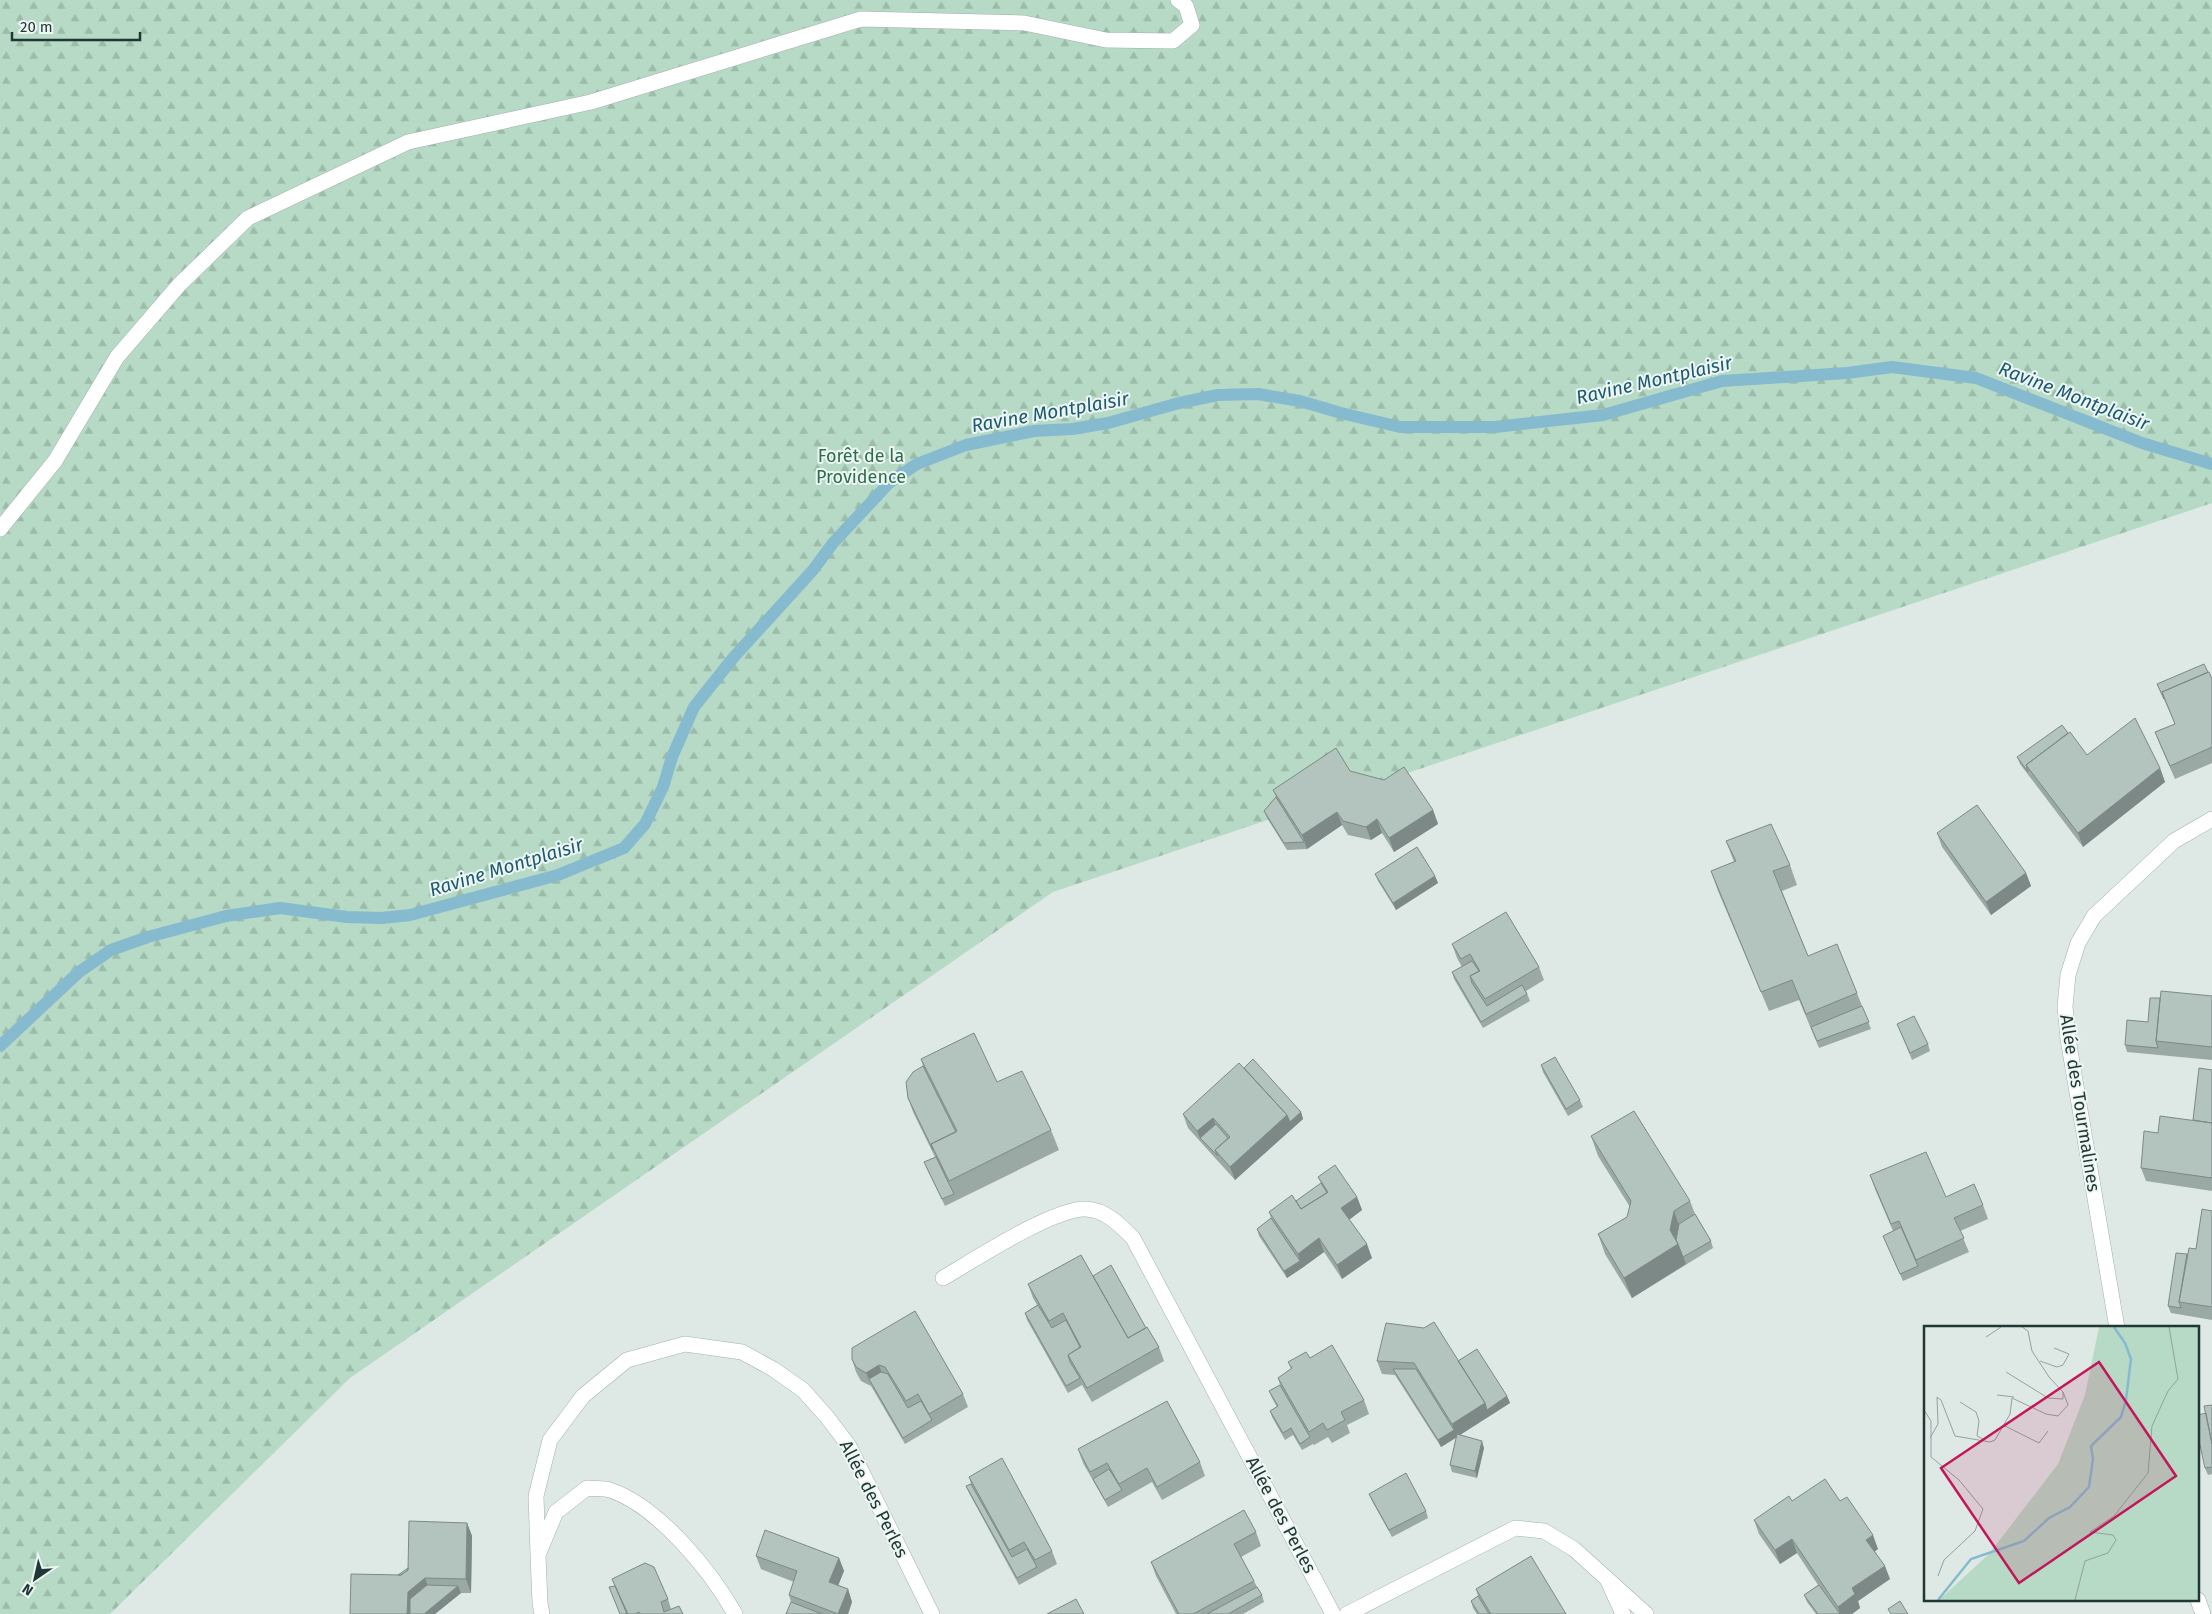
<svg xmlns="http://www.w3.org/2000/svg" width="2212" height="1614" viewBox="0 0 2212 1614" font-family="'Fira Sans',sans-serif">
<defs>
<pattern id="forest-firs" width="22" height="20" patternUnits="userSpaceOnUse" patternTransform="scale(1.25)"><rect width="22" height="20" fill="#b6dac5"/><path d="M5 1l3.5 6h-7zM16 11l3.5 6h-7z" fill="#9cbcaa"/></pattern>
</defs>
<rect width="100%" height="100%" fill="#dee9e5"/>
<!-- forest -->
<path fill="url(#forest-firs)" d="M 0,0 L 2212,0 L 2212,503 L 1053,892 L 350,1378 L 110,1614 L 0,1614 Z"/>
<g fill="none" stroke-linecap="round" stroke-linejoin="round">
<!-- stream -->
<path stroke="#86bace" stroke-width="12" d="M 0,1046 L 79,972 L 111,950 L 148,937 L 226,916 L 280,908 L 347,917 L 382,918 L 410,915 L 558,875 L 624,848 L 645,824 L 663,787 L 672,757 L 694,707 L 733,658 L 813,570 L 833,543 L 890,482 L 917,464 L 966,445 L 1034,431 L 1072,429 L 1108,423 L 1179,403 L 1218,395 L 1258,394 L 1300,401 L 1341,413 L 1400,427 L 1495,427 L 1603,415 L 1722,381 L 1847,373 L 1892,367 L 1976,378 L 2142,443 L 2212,464"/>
<defs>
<path id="service" d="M 1607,1579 L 1623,1614"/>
<path id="minor" d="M 0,529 L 55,461 L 117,357 L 179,285 L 248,218 L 408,142 L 591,102 L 861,19 L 1024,23 L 1106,40 L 1173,41 L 1192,25 L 1186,6 L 1178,0
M 943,1278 C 974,1260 1053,1208 1086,1209 C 1106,1210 1120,1225 1133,1238 L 1333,1614
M 2117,1328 L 2068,1039 L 2065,1006 L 2068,975 L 2078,943 L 2094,916 L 2174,841 L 2212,819
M 538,1555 L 536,1496 L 550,1440 L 583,1396 L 627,1360 L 685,1344 L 742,1352 L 773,1369 L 803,1390 L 827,1417 L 849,1446 L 932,1614
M 2198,1600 L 2203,1614
M 542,1614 L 540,1603 L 538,1555 L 556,1512 L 587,1488 C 594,1489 603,1488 610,1490 C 658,1506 711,1571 735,1614
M 1347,1614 L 1515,1528 L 1544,1531 L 1574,1549 L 1646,1614"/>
</defs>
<!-- service casing -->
<use href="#service" stroke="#a1b0ad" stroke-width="16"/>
<!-- minor casing -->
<use href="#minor" stroke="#a1b0ad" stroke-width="16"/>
<!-- service -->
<use href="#service" stroke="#fff" stroke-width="15"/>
<!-- minor -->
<use href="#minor" stroke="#fff" stroke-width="15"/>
</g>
<!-- wall -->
<path fill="#9aa9a4" d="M 2212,679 L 2212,763 L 2175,779 L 2160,745 L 2155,732 L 2175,724 L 2157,684 Z
M 2068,733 L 2087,755 L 2160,768 L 2165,782 L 2083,847 L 2020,764 L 2017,757 Z
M 1350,771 L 1433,810 L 1438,824 L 1394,852 L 1382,833 L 1371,840 L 1348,835 L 1342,825 L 1307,849 L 1287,850 L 1267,818 L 1264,811 L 1276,797 L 1273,790 Z
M 1937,833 L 2026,873 L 2031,886 L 1991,915 L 1942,847 Z
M 1726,841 L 1790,865 L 1797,885 L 1782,891 L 1808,956 L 1857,993 L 1871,1029 L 1819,1048 L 1799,1000 L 1769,1011 L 1718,891 L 1711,871 L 1734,862 Z
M 1375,874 L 1435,876 L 1438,883 L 1396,910 L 1378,881 Z
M 1452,944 L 1539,967 L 1544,980 L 1526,991 L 1530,1001 L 1483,1028 L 1454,979 L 1452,972 L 1462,967 L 1457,958 Z
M 2212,996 L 2212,1060 L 2127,1052 L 2125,1045 L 2148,1022 Z
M 1897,1024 L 1928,1044 L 1930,1051 L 1912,1060 Z
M 921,1059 L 997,1082 L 1051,1130 L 1059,1150 L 945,1206 L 927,1169 L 924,1162 L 935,1157 L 913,1112 L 908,1098 L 923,1066 Z
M 1541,1065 L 1580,1100 L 1583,1107 L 1568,1116 L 1543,1072 Z
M 1244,1068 L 1301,1112 L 1303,1119 L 1235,1180 L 1188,1128 L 1183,1114 Z
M 2212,1070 L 2212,1191 L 2146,1181 L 2141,1168 L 2158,1133 L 2193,1120 Z
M 1591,1136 L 1690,1201 L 1695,1214 L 1711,1241 L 1713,1248 L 1632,1298 L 1605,1254 L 1598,1234 L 1627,1217 L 1630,1207 L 1598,1156 Z
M 1870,1175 L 1946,1197 L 1983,1205 L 1988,1219 L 1960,1231 L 1969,1252 L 1903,1281 L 1883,1236 L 1893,1231 L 1875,1189 Z
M 1318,1177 L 1357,1197 L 1362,1210 L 1349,1220 L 1372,1258 L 1342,1279 L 1324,1252 L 1302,1268 L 1287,1278 L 1259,1236 L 1257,1229 L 1271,1218 L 1269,1212 L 1296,1201 L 1321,1183 Z
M 2212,1211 L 2212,1320 L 2171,1313 L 2168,1306 L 2187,1254 L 2196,1249 Z
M 1093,1276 L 1159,1347 L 1164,1361 L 1092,1402 L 1082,1385 L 1068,1393 L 1027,1320 L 1025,1313 L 1037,1305 L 1033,1298 L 1028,1284 Z
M 852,1348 L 963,1394 L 968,1407 L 905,1444 L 871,1386 L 861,1381 L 856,1372 L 852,1359 Z
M 1310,1358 L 1364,1400 L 1369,1414 L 1347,1425 L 1350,1433 L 1332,1443 L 1328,1437 L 1314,1445 L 1313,1444 L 1302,1450 L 1293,1435 L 1285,1440 L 1272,1417 L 1270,1411 L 1277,1407 L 1272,1398 L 1269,1391 L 1280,1385 L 1278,1378 L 1291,1369 L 1288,1362 Z
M 1377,1361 L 1458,1361 L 1507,1396 L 1510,1403 L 1460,1435 L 1484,1448 L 1477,1478 L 1452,1472 L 1450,1465 L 1456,1438 L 1441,1447 L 1395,1375 L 1382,1374 Z
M 2212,1405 L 2212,1474 L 2208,1475 L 2205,1468 L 2206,1413 Z
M 1078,1449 L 1200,1462 L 1205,1476 L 1162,1500 L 1152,1482 L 1108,1507 L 1083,1463 Z
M 969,1477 L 1052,1551 L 1057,1564 L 1019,1585 L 969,1493 L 966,1486 L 971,1484 Z
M 1369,1494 L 1426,1511 L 1428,1518 L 1392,1537 L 1372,1501 Z
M 1792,1501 L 1840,1501 L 1878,1549 L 1875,1551 L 1890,1579 L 1858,1601 L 1860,1608 L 1852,1614 L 1816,1614 L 1807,1602 L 1804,1595 L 1818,1585 L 1797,1553 L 1780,1564 L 1759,1534 L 1754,1520 Z
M 467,1523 L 472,1536 L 471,1593 L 461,1593 L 435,1614 L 350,1614 Z
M 1256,1532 L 1261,1546 L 1241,1557 L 1254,1581 L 1257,1587 L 1262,1595 L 1264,1602 L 1243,1614 L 1176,1614 L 1156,1576 L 1151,1562 Z
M 756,1556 L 839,1558 L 844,1571 L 838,1585 L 848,1589 L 852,1602 L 848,1614 L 786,1614 L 791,1602 L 789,1595 L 794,1582 L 761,1569 Z
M 612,1579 L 668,1599 L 671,1609 L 683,1614 L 620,1614 L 609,1587 L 615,1586 Z
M 1476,1589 L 1566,1614 L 1477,1614 L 1473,1608 L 1471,1601 L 1478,1596 Z"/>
<!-- shaded-wall -->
<path fill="#7d8986" d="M 2160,768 L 2165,782 L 2083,847 L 2078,833 Z
M 1433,810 L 1438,824 L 1394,852 L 1389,838 Z
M 1337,812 L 1342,825 L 1307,849 L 1302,835 Z
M 1377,819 L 1382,833 L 1371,840 L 1366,827 Z
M 2026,873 L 2031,886 L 1991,915 L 1986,902 Z
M 1435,876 L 1438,883 L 1396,910 L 1393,903 Z
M 1301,1112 L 1303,1119 L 1235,1180 L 1230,1167 L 1287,1115 Z
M 1213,1118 L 1218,1131 L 1200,1138 L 1197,1131 Z
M 1357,1197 L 1362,1210 L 1346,1222 L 1341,1208 Z
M 1674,1211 L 1681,1231 L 1679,1245 L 1686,1264 L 1632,1298 L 1624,1278 L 1670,1230 Z
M 1319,1238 L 1324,1252 L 1302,1268 L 1298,1254 Z
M 1367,1244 L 1372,1258 L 1342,1279 L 1337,1265 Z
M 1300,1261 L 1302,1268 L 1287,1278 L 1284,1271 Z
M 879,1365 L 884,1379 L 869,1379 L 866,1373 Z
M 1507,1396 L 1510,1403 L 1441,1447 L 1438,1440 L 1454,1430 L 1452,1424 L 1485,1403 Z
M 1482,1441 L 1484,1448 L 1477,1478 L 1475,1471 Z
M 467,1523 L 472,1536 L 471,1593 L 466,1579 Z
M 1873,1535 L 1878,1549 L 1871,1554 L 1866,1540 Z
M 1792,1539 L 1797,1553 L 1780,1564 L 1775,1550 Z
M 839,1558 L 844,1571 L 834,1596 L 829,1582 Z
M 1885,1566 L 1890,1579 L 1858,1601 L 1860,1608 L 1852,1614 L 1840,1614 L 1838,1607 L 1852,1588 Z
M 425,1578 L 430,1592 L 413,1614 L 407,1614 L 408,1592 Z
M 458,1586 L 461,1593 L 435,1614 L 424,1614 Z
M 848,1589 L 852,1602 L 848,1614 L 838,1614 Z"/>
<!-- building -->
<path fill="#b3c4bf" stroke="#7d8986" d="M 2204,664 L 2208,672 L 2162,692 L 2164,699 L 2157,684 Z
M 2209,672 L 2212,679 L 2212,747 L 2170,766 L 2155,732 L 2175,724 L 2162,692 Z
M 2135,718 L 2160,768 L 2078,833 L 2026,765 L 2070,732 L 2087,755 Z
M 2062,725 L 2068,733 L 2026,765 L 2028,772 L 2017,757 Z
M 1336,748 L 1350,771 L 1384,780 L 1404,767 L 1433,810 L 1389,838 L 1377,819 L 1366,827 L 1343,821 L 1337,812 L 1302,835 L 1273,790 Z
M 1276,797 L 1304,842 L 1284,843 L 1264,811 Z
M 1977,805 L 2026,873 L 1986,902 L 1937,833 Z
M 1771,824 L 1790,865 L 1773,871 L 1808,956 L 1837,944 L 1857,993 L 1806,1014 L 1792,980 L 1761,992 L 1711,871 L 1736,861 L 1726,841 Z
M 1417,847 L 1435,876 L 1393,903 L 1375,874 Z
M 1506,912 L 1539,967 L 1485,999 L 1470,976 L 1480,971 L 1470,954 L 1461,959 L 1452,944 Z
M 1472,961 L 1479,971 L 1470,976 L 1472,983 L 1487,1006 L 1522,985 L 1527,994 L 1481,1022 L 1452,972 Z
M 2161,991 L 2212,996 L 2212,1047 L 2156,1041 Z
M 2150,998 L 2160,998 L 2156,1041 L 2158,1048 L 2125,1045 L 2127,1020 L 2148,1022 Z
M 1862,1006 L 1869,1022 L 1817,1041 L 1811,1027 Z
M 1914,1016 L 1928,1044 L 1910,1053 L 1897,1024 Z
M 974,1033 L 997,1082 L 1022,1071 L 1051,1130 L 949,1181 L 931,1144 L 957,1131 L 921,1059 Z
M 1555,1057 L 1580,1100 L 1566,1109 L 1541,1065 Z
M 1253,1059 L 1301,1112 L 1290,1122 L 1287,1115 L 1244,1068 Z
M 1239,1063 L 1287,1115 L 1230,1167 L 1215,1150 L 1230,1137 L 1213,1118 L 1197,1131 L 1183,1114 Z
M 923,1066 L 956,1132 L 931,1144 L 933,1150 L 908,1098 L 906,1082 L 913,1072 Z
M 2199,1068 L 2212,1070 L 2212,1123 L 2193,1120 Z
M 1634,1111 L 1690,1201 L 1674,1211 L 1670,1230 L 1678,1244 L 1624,1278 L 1598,1234 L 1627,1217 L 1631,1201 L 1591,1136 Z
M 2160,1116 L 2212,1123 L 2212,1178 L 2141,1168 L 2144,1131 L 2158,1133 Z
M 1216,1124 L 1228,1138 L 1215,1150 L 1218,1156 L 1200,1138 Z
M 1926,1152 L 1946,1197 L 1974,1184 L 1983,1205 L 1954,1218 L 1964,1238 L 1916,1260 L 1899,1221 L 1891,1224 L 1870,1175 Z
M 936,1157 L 954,1194 L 942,1199 L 924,1162 Z
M 1335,1165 L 1357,1197 L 1341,1208 L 1367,1244 L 1337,1265 L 1319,1238 L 1298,1254 L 1269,1212 L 1292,1195 L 1301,1209 L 1328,1192 L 1318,1177 Z
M 1321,1183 L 1327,1193 L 1301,1209 L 1296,1201 Z
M 2202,1209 L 2212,1211 L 2212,1307 L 2179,1302 L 2189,1248 L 2196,1249 Z
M 1695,1214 L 1711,1241 L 1683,1257 L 1678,1244 L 1676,1240 L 1679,1224 Z
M 1271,1218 L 1300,1261 L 1284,1271 L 1257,1229 Z
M 1901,1227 L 1918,1266 L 1900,1274 L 1883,1236 Z
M 2176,1253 L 2187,1254 L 2179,1302 L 2181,1308 L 2168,1306 Z
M 1081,1255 L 1128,1338 L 1147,1327 L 1159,1347 L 1087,1388 L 1068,1355 L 1081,1347 L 1063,1313 L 1049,1321 L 1028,1284 Z
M 1111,1265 L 1146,1328 L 1128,1338 L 1093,1276 Z
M 1038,1305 L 1052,1328 L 1066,1320 L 1080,1347 L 1068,1355 L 1070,1362 L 1080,1378 L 1066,1386 L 1025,1313 Z
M 915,1311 L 963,1394 L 929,1414 L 918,1394 L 906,1401 L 885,1367 L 879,1365 L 866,1373 L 856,1367 L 852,1359 L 852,1348 Z
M 1434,1322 L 1485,1403 L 1452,1424 L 1414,1363 L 1377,1361 L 1386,1323 L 1424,1328 Z
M 1332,1345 L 1364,1400 L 1341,1412 L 1345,1420 L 1327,1430 L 1323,1423 L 1309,1432 L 1278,1378 L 1292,1368 L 1288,1362 L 1306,1352 L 1310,1358 Z
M 1477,1349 L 1507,1396 L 1487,1410 L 1485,1403 L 1458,1361 Z
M 1393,1369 L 1416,1369 L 1454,1430 L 1438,1440 Z
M 881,1372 L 888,1374 L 908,1408 L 921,1401 L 932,1420 L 903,1438 L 869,1379 Z
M 1280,1385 L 1310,1437 L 1300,1444 L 1291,1428 L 1283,1433 L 1270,1411 L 1278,1406 L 1269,1391 Z
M 1167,1401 L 1200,1462 L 1157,1487 L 1147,1468 L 1119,1484 L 1107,1463 L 1090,1472 L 1078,1449 Z
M 2212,1405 L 2212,1444 L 2204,1406 Z
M 2206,1413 L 2212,1444 L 2212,1467 L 2205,1468 L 2198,1436 L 2198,1415 Z
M 1457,1434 L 1482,1441 L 1475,1471 L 1450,1465 Z
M 1002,1458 L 1052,1551 L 1035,1560 L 1024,1542 L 1009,1550 L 969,1477 Z
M 1109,1469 L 1122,1490 L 1105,1500 L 1093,1479 Z
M 1406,1473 L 1426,1511 L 1389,1530 L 1369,1494 Z
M 1825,1479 L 1840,1501 L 1847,1497 L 1873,1535 L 1866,1540 L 1885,1566 L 1852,1588 L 1855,1594 L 1838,1607 L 1792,1539 L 1775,1550 L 1754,1520 L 1789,1496 L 1792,1501 Z
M 971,1484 L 1012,1557 L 1027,1549 L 1037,1567 L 1017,1578 L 966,1486 Z
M 1244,1510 L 1256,1532 L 1234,1544 L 1254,1581 L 1193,1614 L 1179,1614 L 1151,1562 Z
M 409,1521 L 467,1523 L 466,1579 L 425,1578 L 408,1592 L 407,1614 L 350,1614 L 351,1574 L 401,1575 L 408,1570 Z
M 765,1530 L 839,1558 L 829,1582 L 848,1589 L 838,1614 L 789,1595 L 797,1571 L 756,1556 Z
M 1531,1556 L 1566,1614 L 1491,1614 L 1476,1589 Z
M 645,1563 L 654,1567 L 668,1599 L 661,1602 L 664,1612 L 679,1606 L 683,1614 L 640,1614 L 639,1612 L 635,1614 L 628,1614 L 612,1579 Z
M 408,1568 L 408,1570 L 401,1575 L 398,1575 Z
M 427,1585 L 458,1586 L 424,1614 L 410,1614 L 410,1599 Z
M 1819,1585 L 1840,1614 L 1818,1614 L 1804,1595 Z
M 615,1586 L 627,1614 L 620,1614 L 609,1587 Z
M 1257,1587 L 1262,1595 L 1228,1614 L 1207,1614 Z
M 1478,1596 L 1489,1614 L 1479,1614 L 1471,1601 Z
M 1076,1599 L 1084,1614 L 1047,1614 Z
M 1900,1601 L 1908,1614 L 1891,1614 L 1888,1609 Z
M 791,1602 L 822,1614 L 786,1614 Z"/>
<g text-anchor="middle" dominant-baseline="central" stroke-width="4" stroke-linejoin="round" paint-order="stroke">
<!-- park labels -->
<g font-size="18" fill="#2b6e4d" stroke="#eef6f3">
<text x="861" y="456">Forêt de la<tspan x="861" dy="21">Providence</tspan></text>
</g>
<!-- street labels -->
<g font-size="18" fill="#203835" stroke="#eef6f3">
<text transform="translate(2080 1103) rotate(81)">Allée des Tourmalines</text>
<text transform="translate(874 1499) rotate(63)">Allée des Perles</text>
<text transform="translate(1281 1515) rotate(62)">Allée des Perles</text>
</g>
<!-- water labels -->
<g font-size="19" font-style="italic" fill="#1c5972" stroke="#eef6f3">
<text transform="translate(1654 380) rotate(-13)">Ravine Montplaisir</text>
<text transform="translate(2074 396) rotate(21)">Ravine Montplaisir</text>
<text transform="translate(1050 412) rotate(-10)">Ravine Montplaisir</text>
<text transform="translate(506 867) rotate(-17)">Ravine Montplaisir</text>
</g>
</g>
<!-- overview -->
<g transform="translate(1924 1326)">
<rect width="275" height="275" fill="#dee9e5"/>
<path d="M 175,1 L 275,1 L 275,274 L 15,274 L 65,228 L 134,138 L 161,69 Z" fill="#b6dac5"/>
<path fill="none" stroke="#86bace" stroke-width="2.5" d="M 14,274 L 47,233 L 100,215 L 125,192 L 146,181 L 165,161 L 169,133 L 167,120 L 197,91 L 202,74 L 207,33 L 201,17 L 190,1"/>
<path fill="none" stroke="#92a29f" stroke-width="1" d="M 62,11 L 77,1M 116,35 L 133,41 L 139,39 L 145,28 L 130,22M 82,46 L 124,72 L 139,73 L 139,66 L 125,51 L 108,25 L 104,5 L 98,1M 73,69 L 90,71M 36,76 L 52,86 L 55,95 L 53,110 L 59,113M 0,84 L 7,95 L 7,131 L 35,154 L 59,183 L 51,205 L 20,234 L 14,250M 79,99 L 115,117 L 124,105M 6,112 L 14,98 L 13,71 L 17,74 L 31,110 L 66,116 L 71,114 L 86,88 L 88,72 L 122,88 L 134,90 L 144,79 L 139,66M 166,206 L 190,190 L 224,147 L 228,100 L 244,65 L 254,53 L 245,1M 151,274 L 161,235 L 184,227 L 192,214 L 189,209 L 166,206"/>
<path fill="#c2185b" fill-opacity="0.15" stroke="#c2185b" stroke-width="2.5" d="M 175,36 L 252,150 L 95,257 L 17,142 Z"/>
<rect width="275" height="275" fill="none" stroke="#203835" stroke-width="2.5"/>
</g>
<!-- north arrow -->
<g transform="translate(35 1579) rotate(214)" stroke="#eef6f3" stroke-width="4" paint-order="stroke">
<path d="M0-4L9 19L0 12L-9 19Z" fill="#203835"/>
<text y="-8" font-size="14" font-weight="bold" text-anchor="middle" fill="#203835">N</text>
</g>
<!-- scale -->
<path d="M12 32v8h128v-8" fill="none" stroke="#203835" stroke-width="2.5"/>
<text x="20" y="32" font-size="15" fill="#203835" stroke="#eef6f3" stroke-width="4" paint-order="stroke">20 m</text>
</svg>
